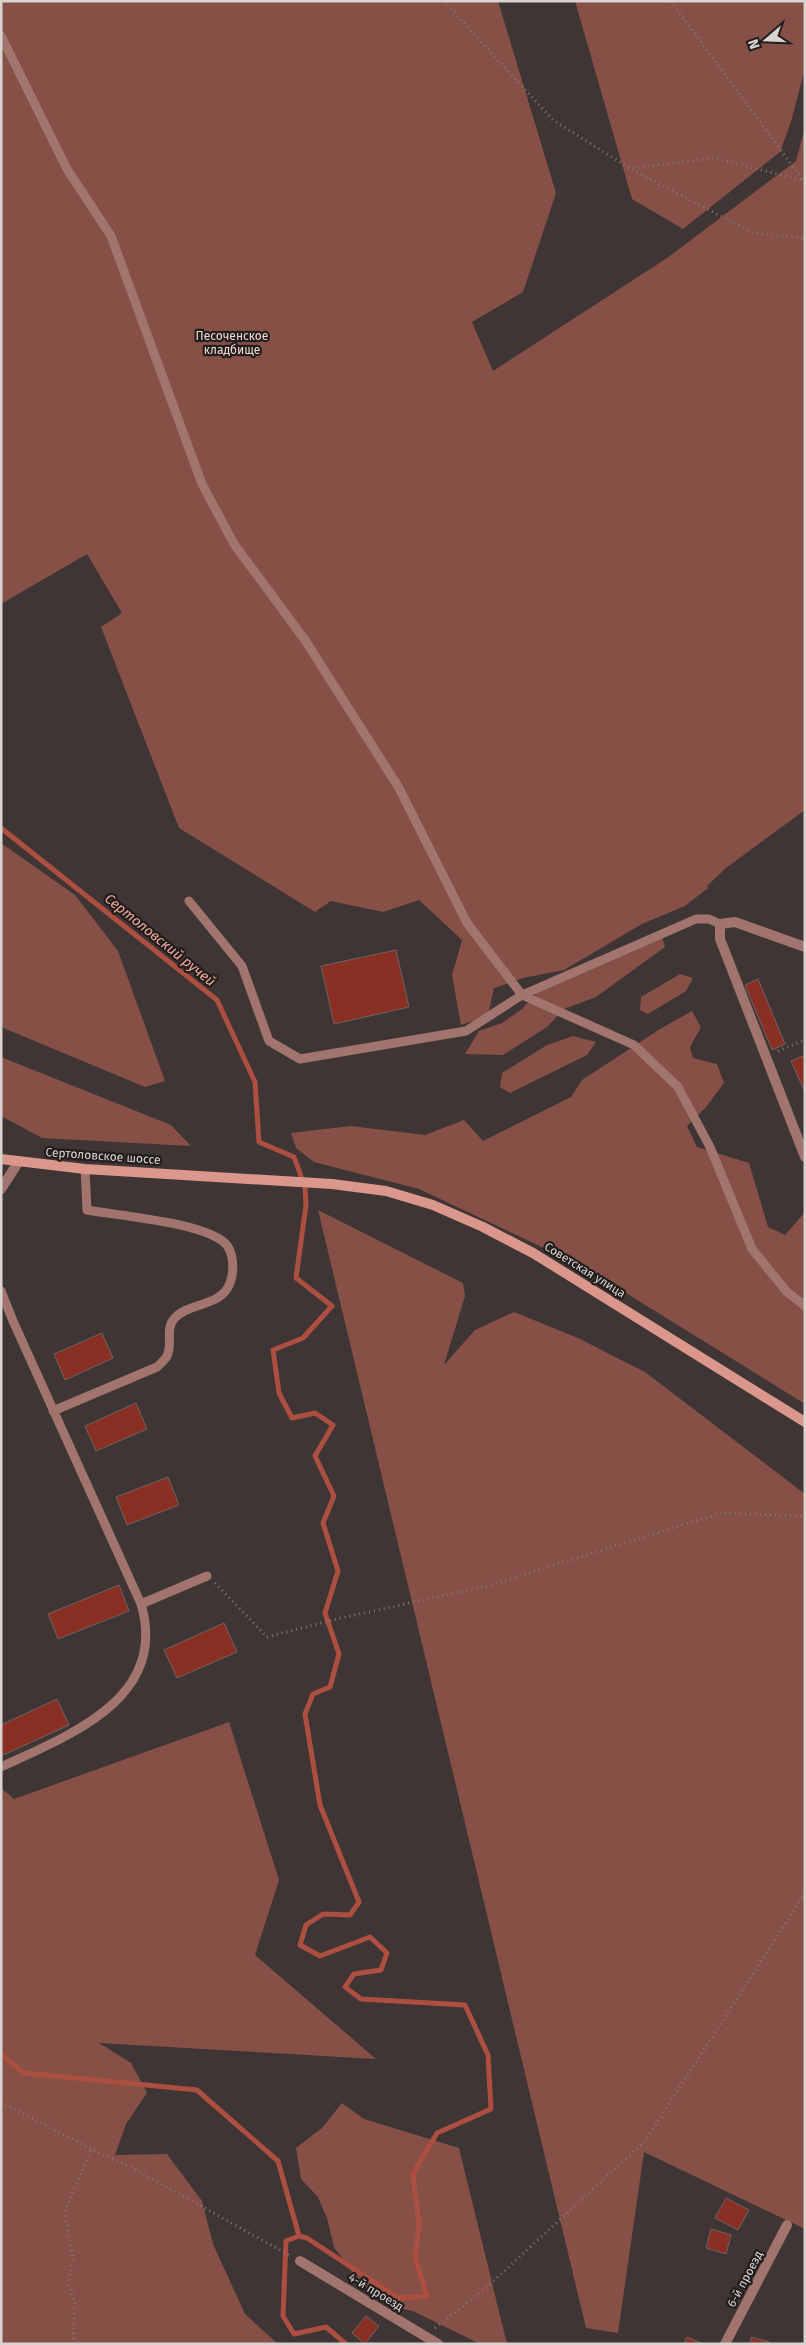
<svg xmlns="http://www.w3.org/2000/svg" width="806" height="2345" viewBox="0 0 806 2345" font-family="'Fira Sans',sans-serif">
<rect width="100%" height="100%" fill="#3e3534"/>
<!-- green -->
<path fill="#865047" d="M 1,1 L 498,1 L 556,193 L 523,292 L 472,322 L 493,371 L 667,258 L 796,161 L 805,127 L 805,810 L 726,868 L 707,886 L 708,888 L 685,906 L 642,924 L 564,970 L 523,978 L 494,988 L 488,1016 L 461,1025 L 452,975 L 462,940 L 419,900 L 383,912 L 331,901 L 315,912 L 179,828 L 101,627 L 122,613 L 87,554 L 1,604 Z
M 575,1 L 805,1 L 805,68 L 791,122 L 780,152 L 683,229 L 632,199 Z
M 1,843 L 75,895 L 118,951 L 165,1081 L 145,1087 L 1,1027 Z
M 662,937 L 665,947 L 596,997 L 564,1009 L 547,1027 L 503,1055 L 465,1054 L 479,1031 L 502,1023 L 522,1009 L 543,986 Z
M 680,974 L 693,978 L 686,991 L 648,1014 L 640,1010 L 641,997 Z
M 692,1011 L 701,1027 L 690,1047 L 693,1058 L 717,1064 L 724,1083 L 706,1107 L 687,1126 L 697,1147 L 749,1163 L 768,1227 L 785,1235 L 805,1212 L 805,1404 L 584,1267 L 419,1189 L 314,1162 L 296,1148 L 291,1133 L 351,1126 L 425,1135 L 464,1120 L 483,1141 L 571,1097 L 582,1080 L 660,1029 Z
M 573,1036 L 596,1042 L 587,1055 L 510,1093 L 500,1087 L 502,1073 L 547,1045 Z
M 1,1057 L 171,1125 L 191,1146 L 42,1138 L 1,1116 Z
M 318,1210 L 463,1283 L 465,1296 L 444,1365 L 475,1330 L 514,1312 L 578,1338 L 645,1372 L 805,1494 L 805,2229 L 644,2152 L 618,2333 L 586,2328 Z
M 229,1722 L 279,1880 L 255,1955 L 376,2059 L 99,2043 L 131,2063 L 147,2093 L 126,2124 L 115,2155 L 167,2154 L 202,2201 L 213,2244 L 245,2314 L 278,2344 L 1,2344 L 1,1788 L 14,1799 Z
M 342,2103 L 364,2119 L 459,2148 L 507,2344 L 480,2344 L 413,2311 L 397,2308 L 361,2284 L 334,2247 L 327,2218 L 318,2197 L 301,2179 L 296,2148 L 322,2128 Z"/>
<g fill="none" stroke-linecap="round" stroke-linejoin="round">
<!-- stream -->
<path stroke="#ac4f41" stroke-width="5" d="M 1,828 L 217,1000 L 255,1082 L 259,1142 L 294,1157 L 305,1187 L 306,1205 L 296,1278 L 332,1306 L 303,1338 L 273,1350 L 279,1393 L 292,1418 L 315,1413 L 333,1425 L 315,1456 L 334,1496 L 323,1523 L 338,1571 L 325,1613 L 339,1654 L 330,1687 L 313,1694 L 305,1714 L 320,1805 L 359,1902 L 350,1915 L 323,1914 L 306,1925 L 300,1945 L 320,1956 L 370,1937 L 387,1953 L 381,1970 L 354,1974 L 345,1987 L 361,1999 L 465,2005 L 488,2055 L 491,2109 L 437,2133 L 413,2174 L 419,2225 L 415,2257 L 427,2296 L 398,2298 L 307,2238 L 299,2236 L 286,2241 L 283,2316 L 294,2334 L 326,2327 L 346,2344
M 1,2054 L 24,2073 L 197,2090 L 278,2161 L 299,2236"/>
</g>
<!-- building -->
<path fill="#892f23" stroke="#6d6462" d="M 396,950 L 409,1007 L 334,1024 L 321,966 Z
M 758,979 L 785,1044 L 772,1050 L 745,985 Z
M 805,1055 L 805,1092 L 791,1061 Z
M 102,1333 L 113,1358 L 65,1380 L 54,1354 Z
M 136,1403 L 147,1429 L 96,1451 L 85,1426 Z
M 168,1477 L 179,1505 L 127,1525 L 116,1497 Z
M 119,1585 L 129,1611 L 58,1639 L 48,1614 Z
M 224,1623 L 237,1652 L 177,1678 L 164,1650 Z
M 57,1699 L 69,1725 L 1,1756 L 1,1725 Z
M 726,2198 L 749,2210 L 738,2230 L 715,2218 Z
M 711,2229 L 731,2235 L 726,2254 L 706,2248 Z
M 366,2316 L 379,2326 L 365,2344 L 352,2333 Z
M 687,2337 L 703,2344 L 684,2344 Z
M 751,2337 L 769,2342 L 769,2344 L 750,2344 Z"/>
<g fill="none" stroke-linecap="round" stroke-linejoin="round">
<!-- path -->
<path stroke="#7f7776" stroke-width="3" stroke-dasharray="1 4" stroke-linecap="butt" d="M 444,1 L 553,120 L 631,169 L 753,233 L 805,238
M 671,1 L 805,183
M 633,168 L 714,158 L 801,180
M 778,1051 L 805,1040
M 215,1583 L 267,1637 L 337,1619 L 487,1586 L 721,1513 L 805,1516
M 1,2102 L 91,2149 L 125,2164 L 289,2255
M 435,2328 L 488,2286 L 645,2141 L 805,1893
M 73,2344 L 75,2302 L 68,2284 L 73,2259 L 65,2211 L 91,2149"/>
<!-- lane -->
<path stroke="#a1756d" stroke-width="9" d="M 1,36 L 67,169 L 111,236 L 202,484 L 234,544 L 305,640 L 399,788 L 467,923 L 522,995 L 634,1045 L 678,1087 L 710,1147 L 752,1249 L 787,1292 L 805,1306
M 189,901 L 242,966 L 269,1041 L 300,1059 L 466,1031 L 522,995 L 696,919 L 709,919 L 720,924
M 1,1291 L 13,1321 L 141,1604 C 169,1698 70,1735 1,1767
M 53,1411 L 157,1367 C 160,1364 165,1360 167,1356 C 173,1344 165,1329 174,1319 C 187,1303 215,1307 227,1289 C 235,1276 236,1249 221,1240 C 194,1222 122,1216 87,1210 L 85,1169
M 141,1604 L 207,1576"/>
<!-- street -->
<path stroke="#a1756d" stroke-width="10" d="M 805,947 L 735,922 L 720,924 L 720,939 L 805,1157
M 1,1189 L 19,1161
M 300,2261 L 438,2344
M 725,2344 L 787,2225"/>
<!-- secondary -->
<path stroke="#db978b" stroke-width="10" d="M 1,1159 L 85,1169 L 332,1184 L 386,1191 L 433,1205 L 483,1227 L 533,1253 L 805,1422"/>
</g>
<g text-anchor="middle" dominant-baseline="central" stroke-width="4.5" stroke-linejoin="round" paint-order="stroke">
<!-- park labels -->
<g font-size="12" fill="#f4d9d3" stroke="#221e1d">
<text x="232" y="336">Песоченское<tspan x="232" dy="14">кладбище</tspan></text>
</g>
<!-- street labels -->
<g font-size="12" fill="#d9d3d2" stroke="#221e1d">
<text transform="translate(103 1156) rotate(4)">Сертоловское шоссе</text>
<text transform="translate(585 1270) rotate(32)">Советская улица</text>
<text transform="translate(745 2279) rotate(-62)">6-й проезд</text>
<text transform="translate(376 2292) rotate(31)">4-й проезд</text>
</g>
<!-- water labels -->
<g font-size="14" font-style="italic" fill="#f4a89a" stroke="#221e1d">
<text transform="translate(160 940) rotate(39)">Сертоловский ручей</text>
</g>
</g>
<!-- border -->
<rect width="806" height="2345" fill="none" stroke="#d9d3d2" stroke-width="5"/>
<!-- north arrow -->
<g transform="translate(766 40) rotate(251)" stroke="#221e1d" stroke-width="4" paint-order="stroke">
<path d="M0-4L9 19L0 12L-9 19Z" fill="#d9d3d2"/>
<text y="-8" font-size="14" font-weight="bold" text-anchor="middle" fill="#d9d3d2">N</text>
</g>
</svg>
